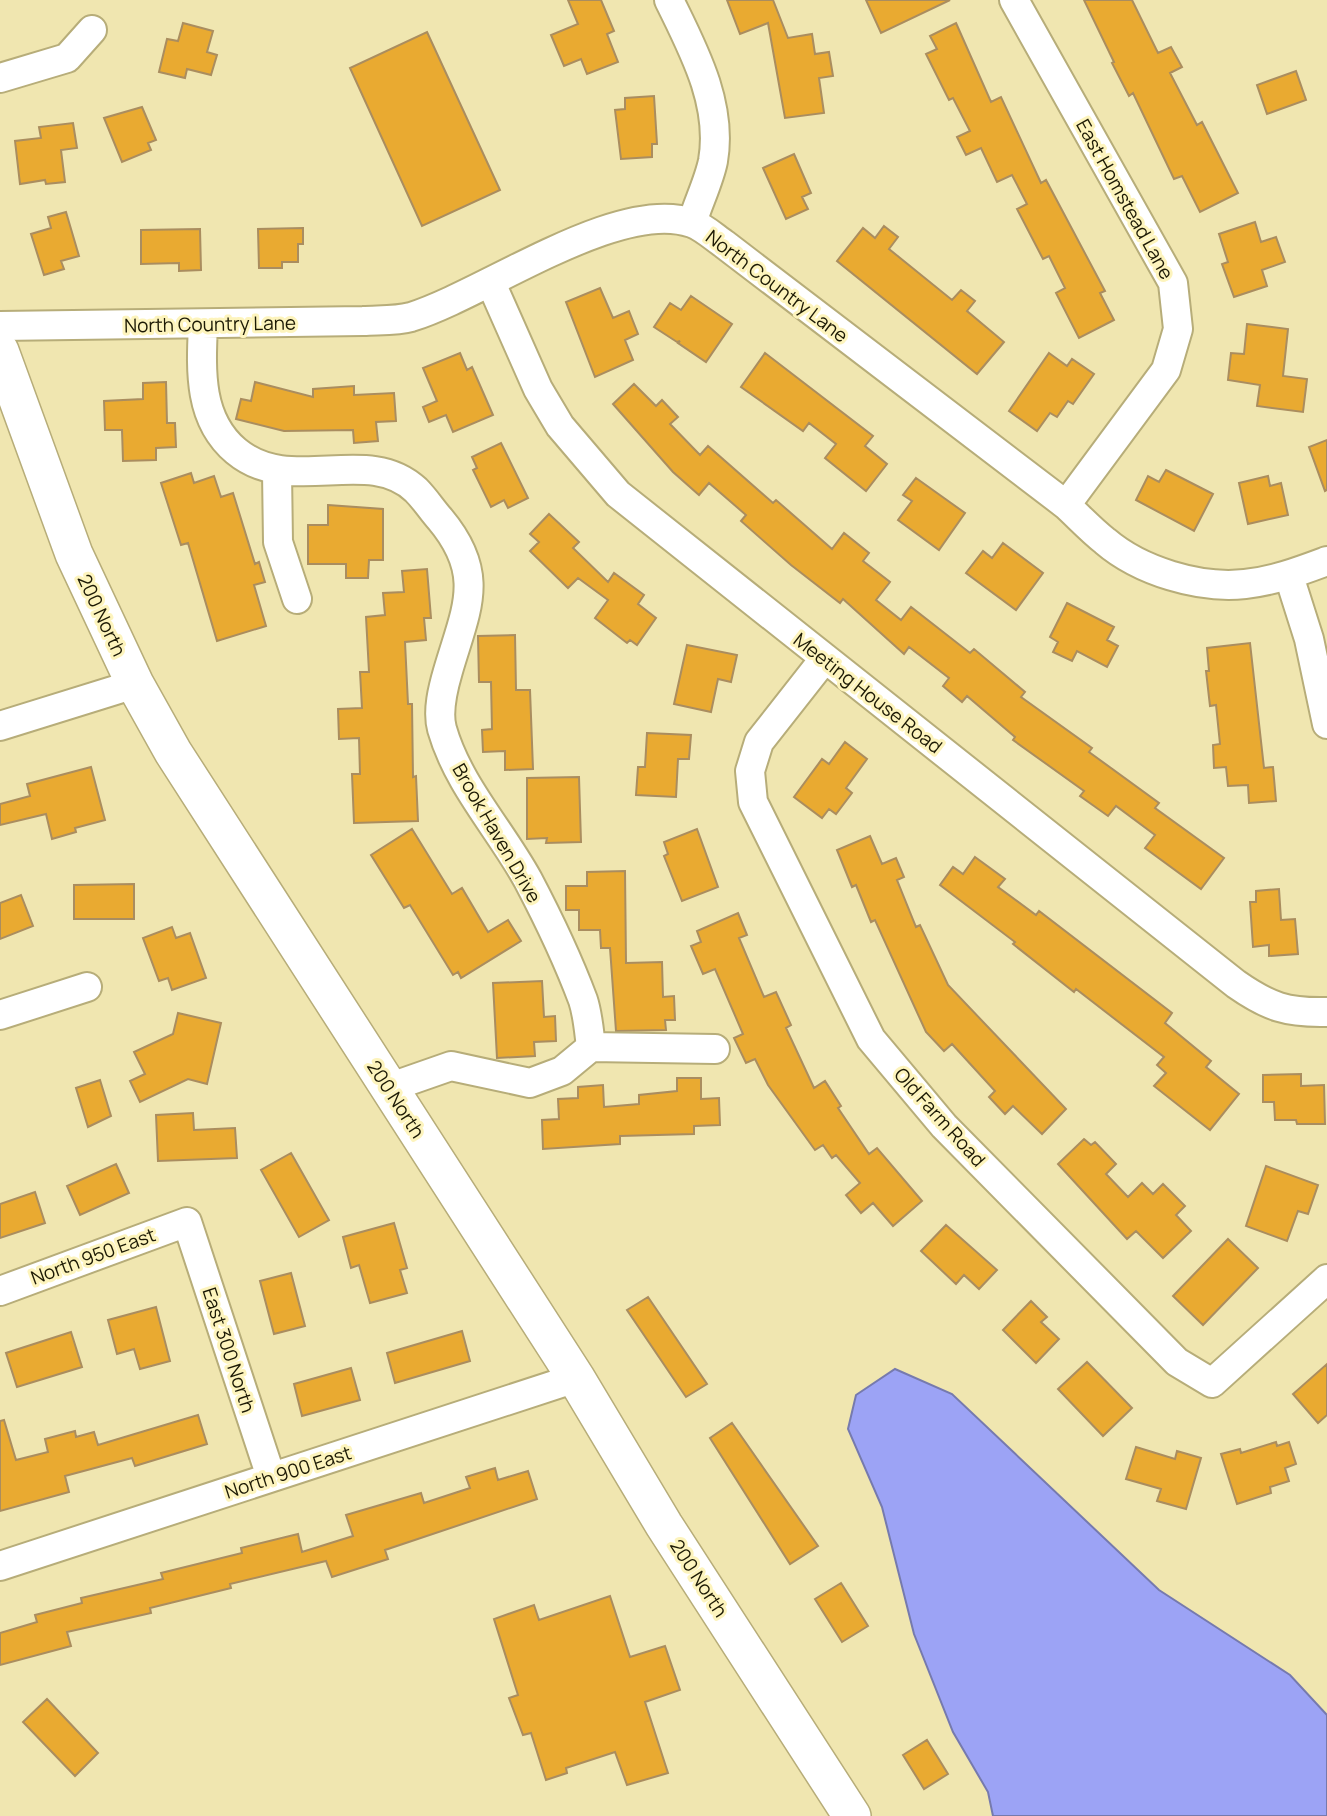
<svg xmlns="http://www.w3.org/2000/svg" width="1327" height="1816" viewBox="0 0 1327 1816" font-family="Manrope,sans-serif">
<rect width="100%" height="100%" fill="#f0e6b0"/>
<!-- water -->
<path fill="#9ca3f5" stroke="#767aad" stroke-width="2" d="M 895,1369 L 952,1394 L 1159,1590 L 1290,1675 L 1327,1715 L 1327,1816 L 993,1816 L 988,1792 L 953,1732 L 914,1634 L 882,1507 L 848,1429 L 856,1395 Z"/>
<!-- building -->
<path fill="#e9aa31" stroke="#aa8d5f" stroke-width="2" d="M 568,0 L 601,0 L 614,31 L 607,34 L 618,62 L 587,74 L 581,59 L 564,66 L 551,35 L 578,24 Z
M 727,0 L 773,0 L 788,38 L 812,34 L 815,54 L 829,52 L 833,76 L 819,78 L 824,113 L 785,118 L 768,23 L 740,34 Z
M 866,0 L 950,0 L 881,33 Z
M 1084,0 L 1132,0 L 1158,53 L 1171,47 L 1182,67 L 1170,73 L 1197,125 L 1202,122 L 1238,193 L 1200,212 L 1182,176 L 1174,179 L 1133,93 L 1129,96 L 1112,63 L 1114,62 Z
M 183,23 L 213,31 L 207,52 L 217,55 L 211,75 L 187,69 L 185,78 L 159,72 L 167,39 L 178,41 Z
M 956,23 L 991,102 L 1001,97 L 1041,183 L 1046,180 L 1105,291 L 1100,293 L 1114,320 L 1079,338 L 1056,293 L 1065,288 L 1049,256 L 1043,259 L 1017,209 L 1027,204 L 1012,175 L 997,182 L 981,148 L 966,155 L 957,137 L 970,131 L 953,98 L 949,100 L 926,54 L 937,49 L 930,36 Z
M 427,32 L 500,190 L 422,226 L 350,68 Z
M 1296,71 L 1306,100 L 1267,114 L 1257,85 Z
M 654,96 L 657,144 L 652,144 L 652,157 L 621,159 L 615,110 L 625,109 L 625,98 Z
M 142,107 L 156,140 L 148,143 L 151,150 L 122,162 L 104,118 Z
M 73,123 L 77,148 L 61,150 L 65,182 L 46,184 L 45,180 L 20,184 L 15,141 L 41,138 L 39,127 Z
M 794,154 L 811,193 L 802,197 L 808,209 L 786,219 L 763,168 Z
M 66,212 L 79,256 L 61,261 L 64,269 L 44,275 L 31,234 L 51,228 L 48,217 Z
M 1255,222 L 1261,242 L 1276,237 L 1285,262 L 1262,270 L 1267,286 L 1234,297 L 1222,264 L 1228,262 L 1219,234 Z
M 884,226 L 898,237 L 889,249 L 952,300 L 961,290 L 975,301 L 967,311 L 1004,342 L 977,374 L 837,261 L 863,228 L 875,238 Z
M 303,228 L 303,244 L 298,244 L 298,262 L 282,262 L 282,268 L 259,268 L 258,229 Z
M 200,229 L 201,270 L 179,271 L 179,263 L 141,264 L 141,230 Z
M 600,288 L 613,318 L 629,311 L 638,334 L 625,340 L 633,360 L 595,377 L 566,302 Z
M 691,296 L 732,324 L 706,362 L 678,343 L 680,341 L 677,342 L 654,327 L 670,303 L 681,310 Z
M 1247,324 L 1288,329 L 1283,376 L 1307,379 L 1303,412 L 1257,406 L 1260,385 L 1228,380 L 1231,353 L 1244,354 Z
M 460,353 L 467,370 L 472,367 L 493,415 L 453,432 L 446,415 L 429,422 L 423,407 L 437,401 L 423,368 Z
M 765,353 L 873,436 L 865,446 L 887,464 L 866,491 L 825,458 L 836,444 L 809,423 L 803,431 L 741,387 Z
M 1049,353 L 1067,366 L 1072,359 L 1094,374 L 1073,404 L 1068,401 L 1057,417 L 1050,413 L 1037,431 L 1009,411 Z
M 166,382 L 167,423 L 175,423 L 176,447 L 156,448 L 156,460 L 123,461 L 122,430 L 105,430 L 104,401 L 143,399 L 143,383 Z
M 255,382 L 313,397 L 313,389 L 354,386 L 354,395 L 394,393 L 396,421 L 376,422 L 378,441 L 354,443 L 353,430 L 284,431 L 236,419 L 241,399 L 251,401 Z
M 634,384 L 656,406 L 662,400 L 678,417 L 670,424 L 700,455 L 708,446 L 773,503 L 776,500 L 832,549 L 844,533 L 869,553 L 863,561 L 890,582 L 876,600 L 901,620 L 911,607 L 970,653 L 974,649 L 1025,692 L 1021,697 L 1092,748 L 1089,752 L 1159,803 L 1155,808 L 1224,858 L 1201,889 L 1145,848 L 1155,835 L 1116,806 L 1108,816 L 1080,796 L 1084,791 L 1013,740 L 1015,737 L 967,696 L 962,702 L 943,686 L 949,678 L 909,647 L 904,654 L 843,599 L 840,603 L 791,565 L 741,521 L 746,515 L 709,483 L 699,495 L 673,472 L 613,404 Z
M 1327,440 L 1327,490 L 1325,491 L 1309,447 Z
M 501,443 L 528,498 L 508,508 L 504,500 L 491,507 L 473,470 L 477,468 L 472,457 Z
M 1166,470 L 1213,494 L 1194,531 L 1136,500 L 1148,476 L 1159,482 Z
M 191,473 L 194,483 L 214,476 L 221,497 L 233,493 L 255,564 L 259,562 L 265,582 L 254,585 L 266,626 L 217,641 L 188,543 L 181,545 L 161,483 Z
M 1268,476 L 1270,486 L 1281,483 L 1288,515 L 1248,524 L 1239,483 Z
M 916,478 L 965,513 L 939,550 L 898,520 L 912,501 L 903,495 Z
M 328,505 L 383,509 L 383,560 L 369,560 L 368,578 L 346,578 L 346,564 L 308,564 L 308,525 L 328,525 Z
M 549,514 L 579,542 L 573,548 L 608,582 L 614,573 L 644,595 L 638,604 L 656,618 L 637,645 L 630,640 L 627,643 L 595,618 L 608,600 L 578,578 L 568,588 L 530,551 L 539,542 L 530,534 Z
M 1003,543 L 1043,573 L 1016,610 L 966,573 L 983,551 L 992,558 Z
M 427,569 L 431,618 L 424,618 L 426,640 L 405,642 L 408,704 L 412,704 L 413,777 L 416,776 L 418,821 L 354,823 L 352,774 L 360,774 L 359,738 L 339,739 L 338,709 L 362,708 L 360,672 L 369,672 L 366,617 L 385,615 L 383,593 L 404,592 L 402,571 Z
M 1067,603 L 1114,627 L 1107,640 L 1118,646 L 1107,667 L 1077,651 L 1072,661 L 1053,652 L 1058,642 L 1050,637 Z
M 515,635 L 516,690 L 530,690 L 533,769 L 505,770 L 505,751 L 483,752 L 482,730 L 492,729 L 491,682 L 479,682 L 478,636 Z
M 1250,643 L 1264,768 L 1273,767 L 1276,801 L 1249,803 L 1248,785 L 1228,786 L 1226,767 L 1214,768 L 1213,745 L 1220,744 L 1216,705 L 1210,706 L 1206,671 L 1209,671 L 1207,648 Z
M 687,645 L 737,655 L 731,682 L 718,679 L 711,712 L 674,704 Z
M 647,733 L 691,735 L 689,759 L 678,759 L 676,797 L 636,795 L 638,767 L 645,767 Z
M 845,742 L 867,759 L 846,788 L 852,793 L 836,814 L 829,809 L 822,818 L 794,797 L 822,759 L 829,764 Z
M 91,767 L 105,820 L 75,828 L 76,832 L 52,839 L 46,814 L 0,825 L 0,804 L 30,796 L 27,784 Z
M 579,777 L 581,842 L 546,843 L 547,838 L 527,839 L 527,778 Z
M 412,829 L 452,894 L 462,888 L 488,932 L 508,920 L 521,941 L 461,978 L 458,972 L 453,975 L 410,905 L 404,908 L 371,855 Z
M 697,829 L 718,887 L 682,901 L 664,856 L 668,854 L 664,842 Z
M 870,836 L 882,864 L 896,858 L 904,877 L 897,880 L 916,927 L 920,925 L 948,985 L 1066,1109 L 1042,1134 L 1013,1106 L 1005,1114 L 989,1097 L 995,1091 L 952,1044 L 944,1051 L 926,1032 L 875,920 L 871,922 L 856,885 L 852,887 L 837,850 Z
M 975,857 L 1005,879 L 998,887 L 1036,915 L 1039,911 L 1172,1013 L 1165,1023 L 1211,1061 L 1206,1067 L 1239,1094 L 1210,1130 L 1154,1086 L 1166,1073 L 1157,1065 L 1164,1057 L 1076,989 L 1074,992 L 1013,944 L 1015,942 L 940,885 L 953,867 L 963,874 Z
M 625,871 L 626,963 L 662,962 L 663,997 L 674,996 L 675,1020 L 665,1020 L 666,1030 L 616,1031 L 610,948 L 601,948 L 600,930 L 579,930 L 579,910 L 566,910 L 566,886 L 587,886 L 587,872 Z
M 134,884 L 134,919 L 74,919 L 74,885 Z
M 1279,889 L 1281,920 L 1295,919 L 1298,954 L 1269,956 L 1269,945 L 1253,947 L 1250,902 L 1256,902 L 1256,891 Z
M 21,895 L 33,926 L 0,939 L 0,903 Z
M 738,913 L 747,935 L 739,938 L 764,997 L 776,992 L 791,1025 L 786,1028 L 814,1088 L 825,1081 L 841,1106 L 838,1108 L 869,1154 L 877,1148 L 922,1201 L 893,1226 L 873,1203 L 861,1213 L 846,1195 L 860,1183 L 836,1155 L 832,1158 L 823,1145 L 815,1150 L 768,1085 L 755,1059 L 746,1063 L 734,1038 L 743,1034 L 715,969 L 703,974 L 691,946 L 701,942 L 697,931 Z
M 172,927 L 176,938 L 190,933 L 206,978 L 172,990 L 168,978 L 159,981 L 143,938 Z
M 542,981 L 544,1017 L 555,1016 L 556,1041 L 534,1042 L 535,1056 L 497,1058 L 493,983 Z
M 178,1013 L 221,1023 L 207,1084 L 188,1079 L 140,1102 L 130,1081 L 145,1074 L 134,1052 L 173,1034 Z
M 1301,1074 L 1301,1086 L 1324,1085 L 1325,1124 L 1297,1124 L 1296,1120 L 1275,1120 L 1274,1102 L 1263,1102 L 1263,1075 Z
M 677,1078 L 701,1078 L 701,1099 L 719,1098 L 720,1125 L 694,1126 L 694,1134 L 620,1136 L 620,1144 L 543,1149 L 542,1120 L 559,1119 L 558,1099 L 578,1098 L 578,1087 L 603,1085 L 604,1107 L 639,1104 L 639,1095 L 677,1091 Z
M 100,1080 L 111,1116 L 88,1127 L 76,1088 Z
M 193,1113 L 194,1130 L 235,1128 L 237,1158 L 158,1161 L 156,1115 Z
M 1084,1139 L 1091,1145 L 1095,1142 L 1116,1164 L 1106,1174 L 1128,1197 L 1142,1183 L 1153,1194 L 1163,1184 L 1185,1206 L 1176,1215 L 1191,1231 L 1163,1258 L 1136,1231 L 1127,1239 L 1058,1164 Z
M 291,1153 L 329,1220 L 299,1237 L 261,1170 Z
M 116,1164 L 129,1193 L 80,1215 L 67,1186 Z
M 1266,1166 L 1318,1185 L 1308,1214 L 1298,1211 L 1287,1241 L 1246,1226 Z
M 35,1192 L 45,1223 L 0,1238 L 0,1204 Z
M 394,1223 L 407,1268 L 400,1270 L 407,1293 L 370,1303 L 359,1265 L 351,1268 L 343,1237 Z
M 946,1225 L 997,1270 L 979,1289 L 964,1275 L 956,1284 L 921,1251 Z
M 1228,1239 L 1258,1268 L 1203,1325 L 1173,1296 Z
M 291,1273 L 305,1326 L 274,1334 L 260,1281 Z
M 648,1297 L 707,1384 L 686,1397 L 627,1310 Z
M 1031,1301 L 1047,1317 L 1041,1322 L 1059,1339 L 1036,1363 L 1003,1330 Z
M 156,1307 L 170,1361 L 140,1369 L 134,1349 L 117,1354 L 108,1320 Z
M 462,1331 L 470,1361 L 395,1383 L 387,1353 Z
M 71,1332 L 82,1367 L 17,1387 L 6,1353 Z
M 1087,1362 L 1132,1408 L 1103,1436 L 1058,1389 Z
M 1327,1364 L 1327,1415 L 1318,1423 L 1293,1394 Z
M 351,1368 L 360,1400 L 302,1416 L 294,1384 Z
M 198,1415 L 207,1444 L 135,1466 L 132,1458 L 65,1476 L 69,1492 L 0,1511 L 0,1421 L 4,1420 L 16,1460 L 48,1452 L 45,1439 L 75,1431 L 76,1437 L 94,1432 L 98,1445 Z
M 732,1423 L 818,1546 L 790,1564 L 710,1438 Z
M 1276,1442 L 1277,1446 L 1289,1442 L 1296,1464 L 1285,1468 L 1289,1481 L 1270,1487 L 1271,1493 L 1237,1504 L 1221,1454 L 1240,1449 L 1241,1453 Z
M 1136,1447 L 1175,1459 L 1177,1451 L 1201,1458 L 1186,1509 L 1157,1501 L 1161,1489 L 1126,1479 Z
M 495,1468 L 498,1480 L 528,1471 L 537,1499 L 385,1550 L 388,1559 L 332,1577 L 326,1561 L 230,1584 L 231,1588 L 150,1608 L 151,1613 L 67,1632 L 71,1646 L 0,1665 L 0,1633 L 37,1622 L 35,1615 L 82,1603 L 81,1598 L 163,1579 L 161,1573 L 242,1553 L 241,1548 L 298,1534 L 302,1552 L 353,1536 L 346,1515 L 421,1493 L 424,1503 L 470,1488 L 466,1477 Z
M 841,1583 L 868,1626 L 842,1642 L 815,1599 Z
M 610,1596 L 630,1657 L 665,1646 L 680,1690 L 645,1702 L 668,1773 L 627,1785 L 615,1752 L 566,1768 L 567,1773 L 546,1780 L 531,1733 L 523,1735 L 509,1698 L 518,1695 L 494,1619 L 534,1605 L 539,1620 Z
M 47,1699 L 98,1753 L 75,1776 L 23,1722 Z
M 927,1740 L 948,1774 L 924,1789 L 903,1755 Z"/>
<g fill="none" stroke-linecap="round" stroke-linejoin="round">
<defs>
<path id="minor" d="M 669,0 C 693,49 723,104 713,161 C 709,181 698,203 692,223
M 1014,0 L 1173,283 L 1178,329 L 1166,370 L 1066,505
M 0,78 L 67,58 L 92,30
M 491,283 L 538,389 L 560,426 L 618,494 L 1236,984 C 1269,1007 1287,1013 1327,1012
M 203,324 C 201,370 198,419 236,451 C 291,497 367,444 416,490 C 425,499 432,510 440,519 C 487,575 466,609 448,671 C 443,688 437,711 442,729 C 458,785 500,829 528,880 C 548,918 568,960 583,1000 C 588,1015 589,1032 591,1047 L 562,1071 L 530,1083 L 451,1066 L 388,1088
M 0,326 L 363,321 C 379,320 397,321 411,317 C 485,294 619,197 692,223 C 703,227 714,237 724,244 L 1066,505 C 1079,517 1091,530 1105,541 C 1140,571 1199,589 1245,584 C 1274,581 1300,571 1327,561
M 277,472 L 278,542 L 297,599
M 1289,576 L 1309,639 L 1327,724
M 825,658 L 759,742 L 750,771 L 753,802 L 871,1039 L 944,1126 L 1177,1362 L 1212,1383 L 1327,1279
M 0,726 L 135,684
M 0,1015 L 87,987
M 591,1047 L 715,1049
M 0,1291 L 187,1222 L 271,1477
M 0,1566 L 576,1378"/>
<path id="major" d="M 0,351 L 74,554 L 135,684 L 173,752 L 576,1378 L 664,1525 L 852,1816"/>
</defs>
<!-- minor casing -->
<use href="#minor" stroke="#b7ad79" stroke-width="32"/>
<!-- major casing -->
<use href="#major" stroke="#b7ad79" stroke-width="40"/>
<!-- minor -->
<use href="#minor" stroke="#fff" stroke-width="28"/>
<!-- major -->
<use href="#major" stroke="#fff" stroke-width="37"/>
</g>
<g text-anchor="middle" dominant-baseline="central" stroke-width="6" stroke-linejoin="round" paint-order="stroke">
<!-- street labels -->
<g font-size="19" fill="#1c1904" stroke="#fdf4bd">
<text transform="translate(1125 199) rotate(61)">East Homstead Lane</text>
<text transform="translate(777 286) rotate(37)">North Country Lane</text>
<text transform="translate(210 324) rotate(-1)">North Country Lane</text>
<text transform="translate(102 615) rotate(65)">200 North</text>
<text transform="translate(868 693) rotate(38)">Meeting House Road</text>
<text transform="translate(497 833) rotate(60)">Brook Haven Drive</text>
<text transform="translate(396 1099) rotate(57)">200 North</text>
<text transform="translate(940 1117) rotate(48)">Old Farm Road</text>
<text transform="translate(93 1256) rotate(-20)">North 950 East</text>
<text transform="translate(229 1350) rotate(72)">East 300 North</text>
<text transform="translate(288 1472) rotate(-18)">North 900 East</text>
<text transform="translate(699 1578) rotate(57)">200 North</text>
</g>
</g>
</svg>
